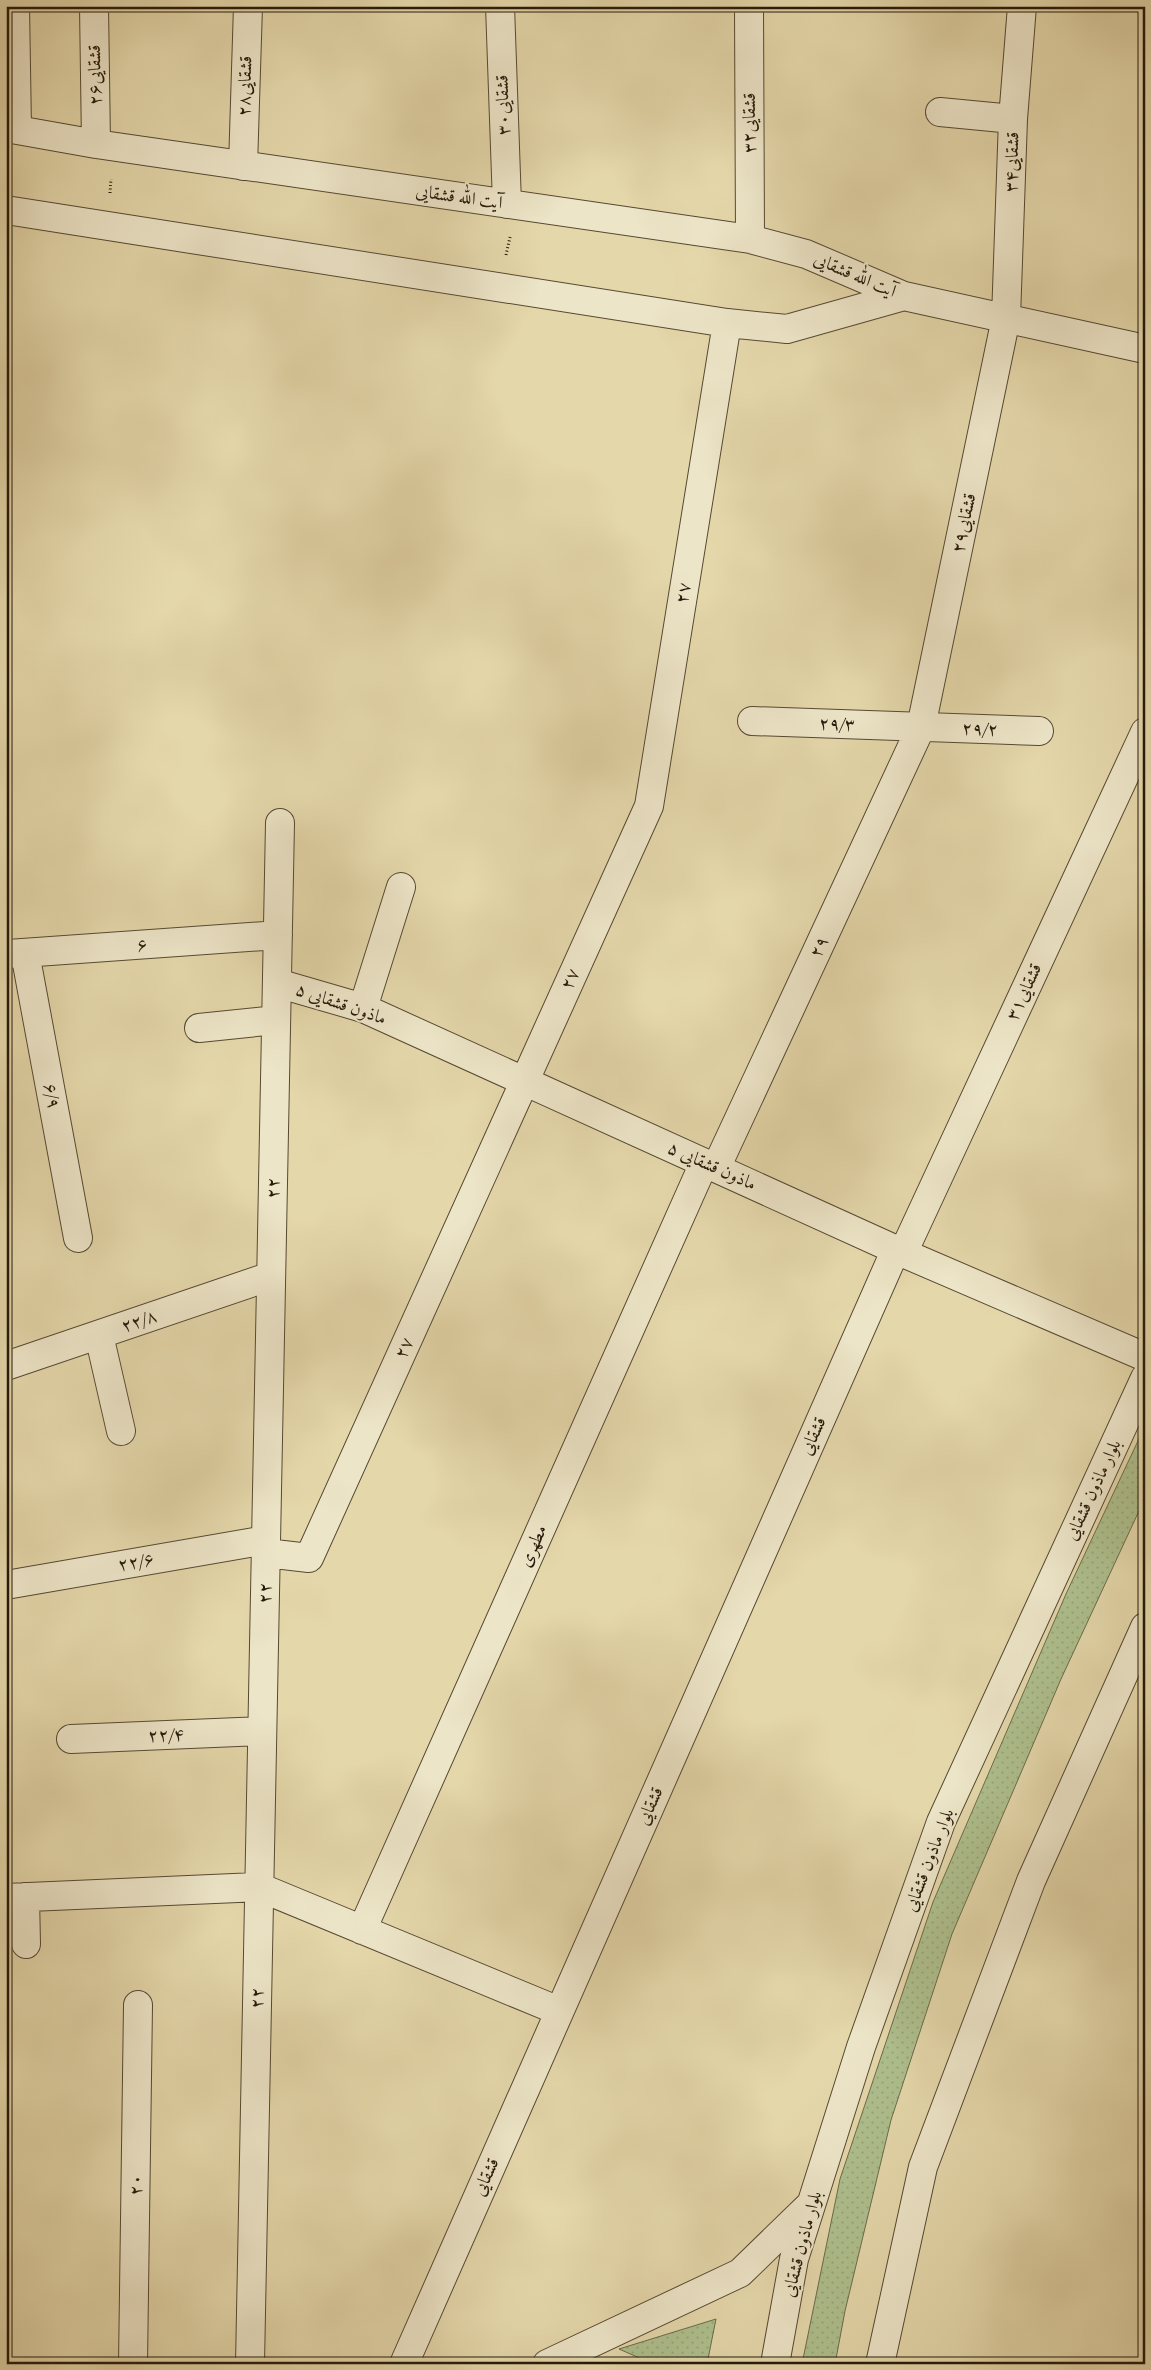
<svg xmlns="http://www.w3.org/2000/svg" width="1151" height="2370" viewBox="0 0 1151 2370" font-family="'IM FELL Double Pica',Amiri,serif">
<defs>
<pattern id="grass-dots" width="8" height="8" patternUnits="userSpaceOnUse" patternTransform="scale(1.25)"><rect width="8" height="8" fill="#aebf8d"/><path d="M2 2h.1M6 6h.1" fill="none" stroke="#96a478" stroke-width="1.8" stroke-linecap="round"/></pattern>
</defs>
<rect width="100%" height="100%" fill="#e4d7aa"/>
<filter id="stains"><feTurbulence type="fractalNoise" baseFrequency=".004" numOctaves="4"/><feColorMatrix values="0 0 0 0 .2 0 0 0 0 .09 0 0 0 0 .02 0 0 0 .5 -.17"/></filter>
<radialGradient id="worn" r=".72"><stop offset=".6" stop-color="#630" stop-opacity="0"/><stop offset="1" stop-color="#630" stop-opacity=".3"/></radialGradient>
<!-- grass -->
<path fill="url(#grass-dots)" stroke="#6a6c4c" d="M 1145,1426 L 1145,1498 L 1061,1679 L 952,1934 L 891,2120 L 845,2311 L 835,2364 L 802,2364 L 840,2179 L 933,1902 L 1066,1594 Z
M 716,2319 L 707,2364 L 653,2364 L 619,2349 Z"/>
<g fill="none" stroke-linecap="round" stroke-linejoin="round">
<defs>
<path id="minor" d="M 15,6 L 17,129
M 94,6 L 96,144
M 500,6 L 507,204
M 749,6 L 750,239
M 940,112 L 1013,119
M 6,128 L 96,144 L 750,239 L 806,254 L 904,296 L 1145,349
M 243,166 L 248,6
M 6,210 L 727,323 L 787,329 L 904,296
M 752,721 L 1039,731
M 25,953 L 78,1238
M 8,954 L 278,935
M 277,983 L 363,1008 L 903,1253 L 1145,1357
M 363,1008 L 401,887
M 199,1028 L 276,1020
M 716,1168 L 921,727 L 1006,318 L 1013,119 L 1022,6
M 903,1253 L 1145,732
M 99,1335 L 121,1431
M 6,1366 L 271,1276
M 266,1553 L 309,1558 L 649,806 L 727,323
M 6,1585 L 266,1540
M 71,1739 L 262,1731
M 25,1897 L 26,1944
M 6,1898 L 259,1887 L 559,2011
M 362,1930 L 704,1163
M 133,2364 L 138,2005
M 250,2364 L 280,823
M 404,2364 L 896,1249
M 547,2364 L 740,2273 L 809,2206
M 775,2364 L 794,2259 L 861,2047 L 941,1822 L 1145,1378
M 880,2364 L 923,2167 L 1031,1881 L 1145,1627"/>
</defs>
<!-- minor casing -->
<use href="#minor" stroke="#564932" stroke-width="30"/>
<!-- path -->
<path stroke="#261a0a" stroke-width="3" stroke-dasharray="1 2.5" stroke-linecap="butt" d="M 110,193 L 111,179
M 506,255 L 510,237"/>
<!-- minor -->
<use href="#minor" stroke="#ede5c8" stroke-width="28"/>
</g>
<g text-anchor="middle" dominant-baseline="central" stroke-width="4" stroke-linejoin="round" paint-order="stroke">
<!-- street labels -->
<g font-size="18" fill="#261a0a" stroke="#ede5c8">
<text transform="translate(95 75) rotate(-91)">قشقایی۲۶</text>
<text transform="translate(245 86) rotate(-88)">قشقایی۲۸</text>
<text transform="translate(503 105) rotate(-92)">قشقایی۳۰</text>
<text transform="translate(749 123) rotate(-90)">قشقایی۳۲</text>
<text transform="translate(1012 162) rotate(-88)">قشقایی۳۴</text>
<text transform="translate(459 197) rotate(8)">آیت الله قشقایی</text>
<text transform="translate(855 275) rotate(23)">آیت الله قشقایی</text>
<text transform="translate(964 523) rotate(-78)">قشقایی۲۹</text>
<text transform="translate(683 593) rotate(-81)">۲۷</text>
<text transform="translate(837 724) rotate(2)">۲۹/۳</text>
<text transform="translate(980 729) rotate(2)">۲۹/۲</text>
<text transform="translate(142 945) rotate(-4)">۶</text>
<text transform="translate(819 947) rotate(-65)">۲۹</text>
<text transform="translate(570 979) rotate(-66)">۲۷</text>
<text transform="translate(1024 992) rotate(-65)">۳۱قشقایی</text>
<text transform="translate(341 1004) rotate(19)">ماذون قشقایی ۵</text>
<text transform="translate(52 1096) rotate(79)">۶/۹</text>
<text transform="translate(712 1166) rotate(24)">ماذون قشقایی ۵</text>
<text transform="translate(273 1188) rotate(-89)">۲۲</text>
<text transform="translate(139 1321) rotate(-19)">۲۲/۸</text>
<text transform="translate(404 1348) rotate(-66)">۲۷</text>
<text transform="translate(813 1436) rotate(-66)">قشقایی</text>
<text transform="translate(1093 1490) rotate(-65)">بلوار ماذون قشقایی</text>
<text transform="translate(533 1546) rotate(-66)">مطهری</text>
<text transform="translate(136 1562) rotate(-10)">۲۲/۶</text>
<text transform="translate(265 1593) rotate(-89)">۲۲</text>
<text transform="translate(166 1735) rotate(-2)">۲۲/۴</text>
<text transform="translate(650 1806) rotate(-66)">قشقایی</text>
<text transform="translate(929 1860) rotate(-69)">بلوار ماذون قشقایی</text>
<text transform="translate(257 1998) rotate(-89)">۲۲</text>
<text transform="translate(486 2177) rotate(-66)">قشقایی</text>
<text transform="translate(136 2185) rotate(-89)">۲۰</text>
<text transform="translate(802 2244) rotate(-75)">بلوار ماذون قشقایی</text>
</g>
</g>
<!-- margin -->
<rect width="1151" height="2370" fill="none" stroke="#e4d7aa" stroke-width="25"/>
<rect x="8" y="8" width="1136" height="2355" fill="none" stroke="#261a0a" stroke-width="2.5"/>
<rect x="12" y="12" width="1126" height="2345" fill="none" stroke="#261a0a"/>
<rect width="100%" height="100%" filter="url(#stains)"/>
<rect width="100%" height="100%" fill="url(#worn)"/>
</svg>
